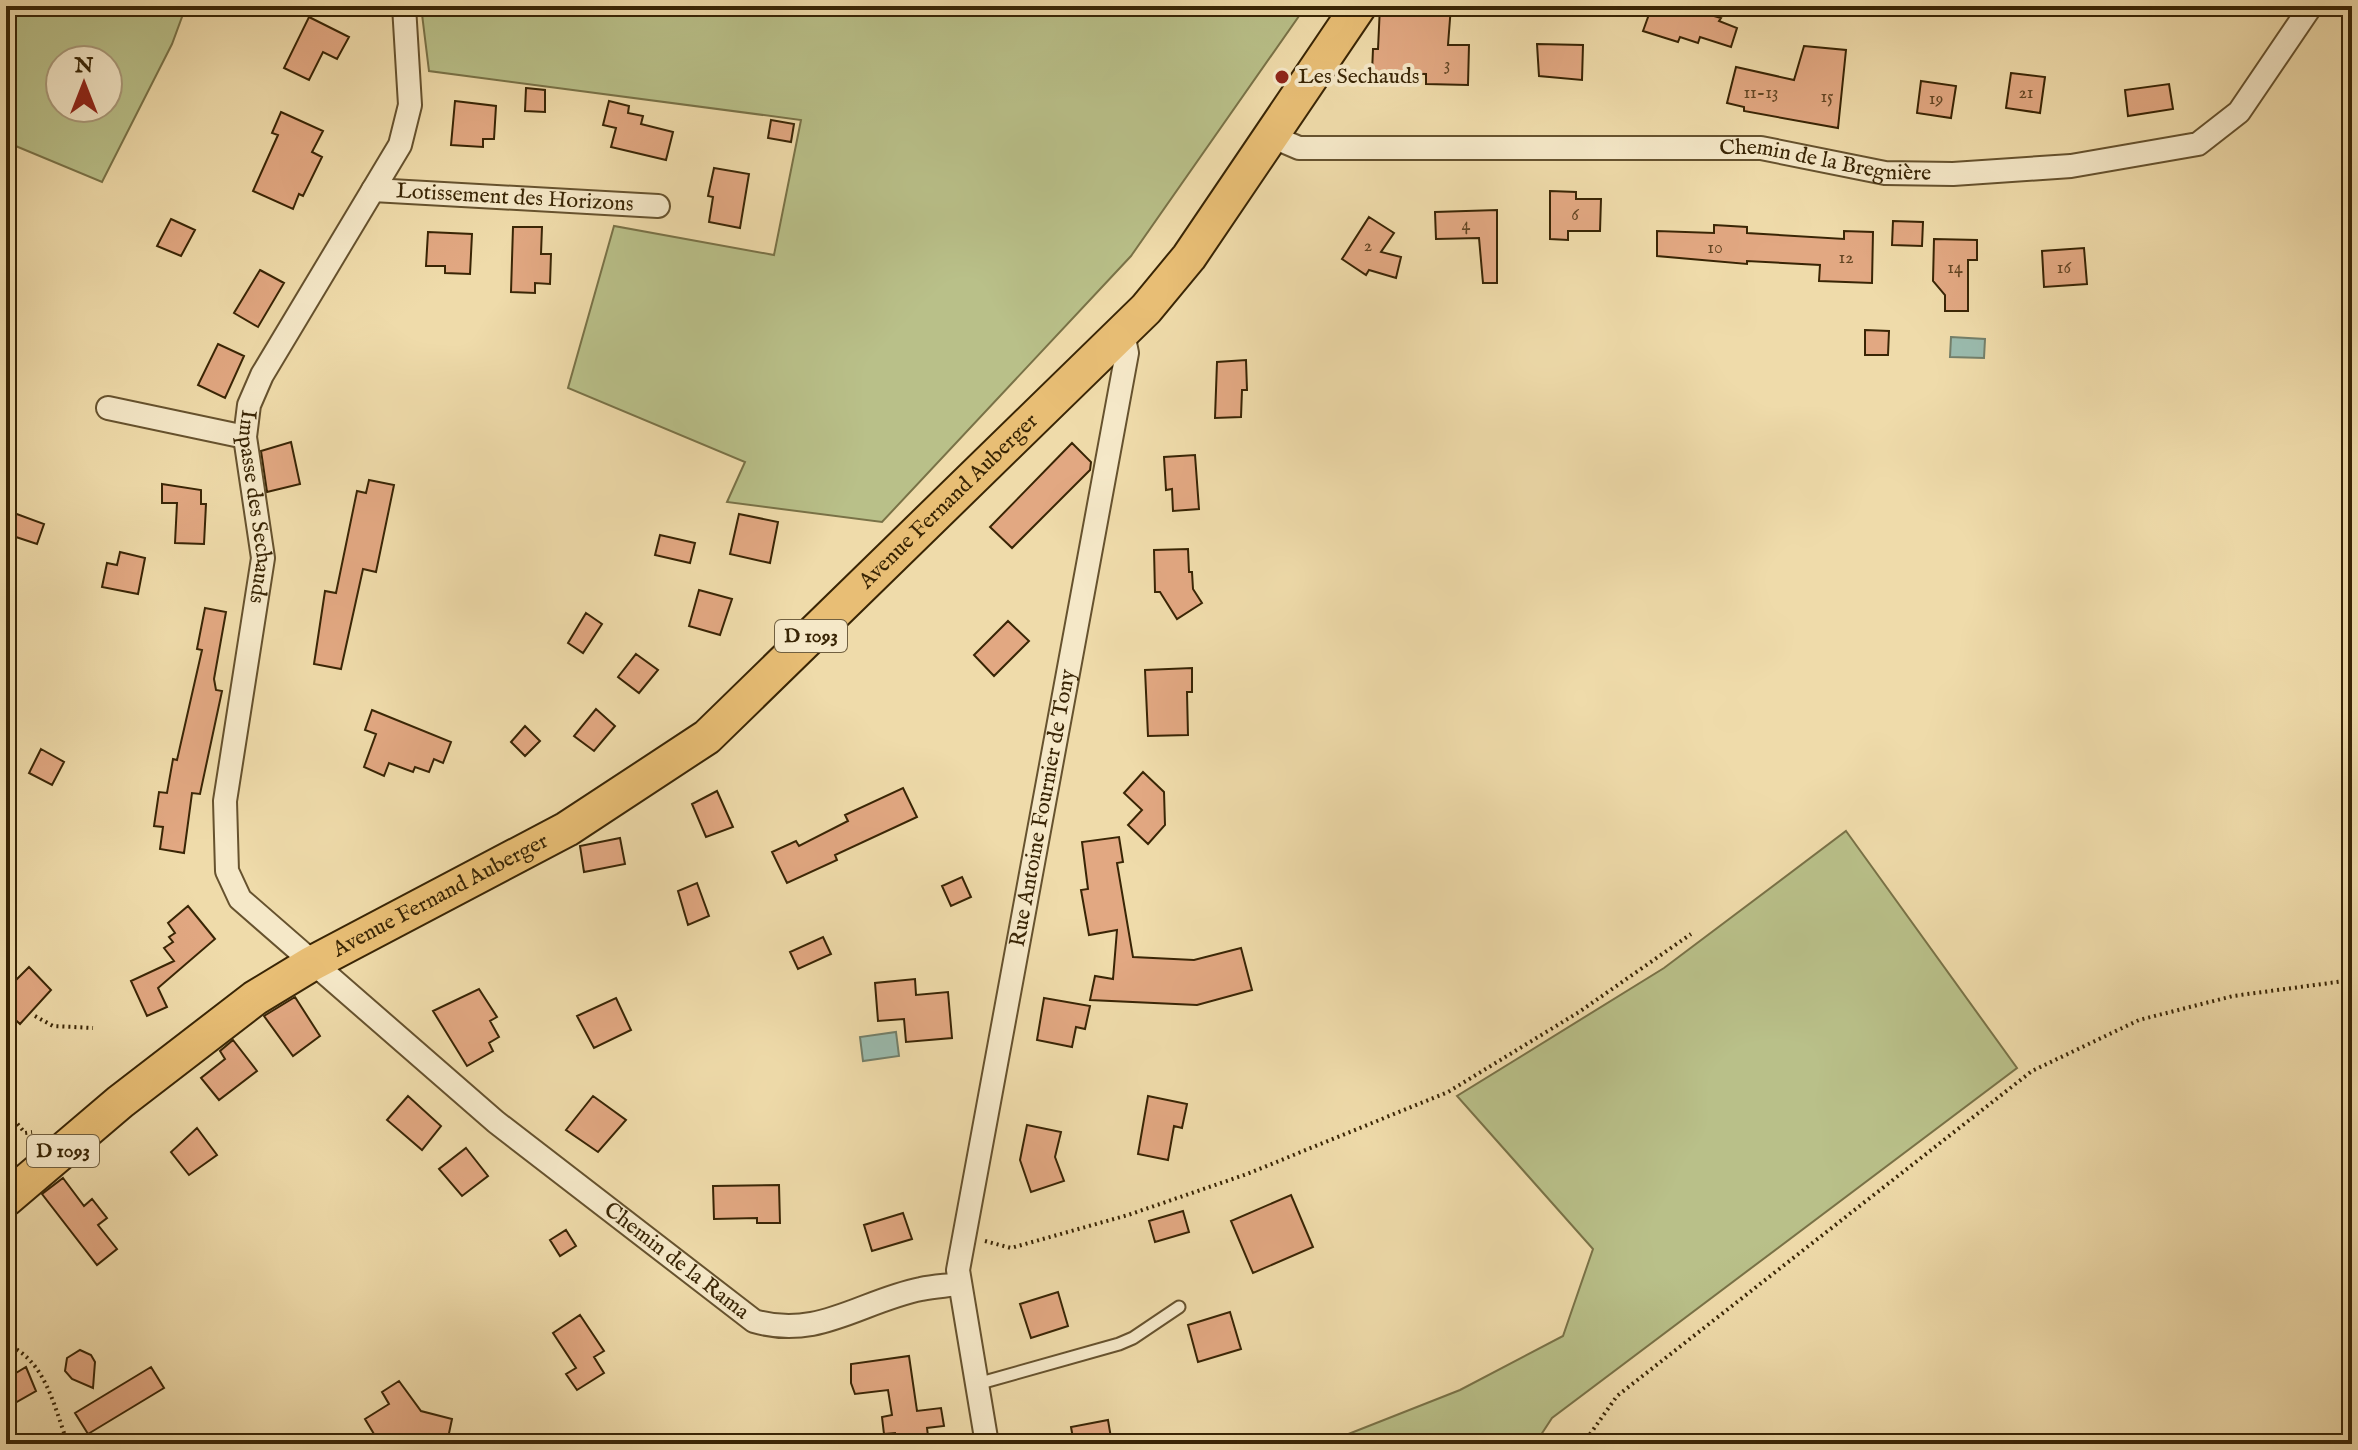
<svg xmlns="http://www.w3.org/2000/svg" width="2358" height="1450" viewBox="0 0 2358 1450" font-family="'IM FELL English',serif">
<rect width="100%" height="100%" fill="#efdbaa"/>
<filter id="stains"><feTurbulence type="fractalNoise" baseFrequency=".0025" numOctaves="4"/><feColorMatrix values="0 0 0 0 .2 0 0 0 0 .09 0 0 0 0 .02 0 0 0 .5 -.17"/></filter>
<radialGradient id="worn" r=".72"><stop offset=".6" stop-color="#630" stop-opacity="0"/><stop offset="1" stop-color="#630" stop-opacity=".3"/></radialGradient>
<!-- green -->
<path fill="#b9c089" stroke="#797247" stroke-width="2" fill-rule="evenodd" d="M 6,6 L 186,6 L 172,44 L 102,182 L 6,142 ZM 60,60 L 108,60 L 108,108 L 60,108 Z
M 421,6 L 1306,6 L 1131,256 L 882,522 L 727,502 L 745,462 L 568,388 L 614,226 L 774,255 L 801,120 L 429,71 Z
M 1846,831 L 2017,1068 L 1552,1418 L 1535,1444 L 1323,1444 L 1460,1390 L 1563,1336 L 1593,1249 L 1457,1096 L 1664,968 Z"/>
<!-- water -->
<path fill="#9abbae" stroke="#737f6a" stroke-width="2" d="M 1951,337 L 1985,339 L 1984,358 L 1950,357 Z
M 896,1032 L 899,1056 L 863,1061 L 860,1037 Z"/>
<!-- building -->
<path fill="#e2a882" stroke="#392505" stroke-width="2" d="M 1380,6 L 1451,6 L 1448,45 L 1469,45 L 1468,85 L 1426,84 L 1426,74 L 1372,73 L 1373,49 L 1378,49 Z
M 1652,6 L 1670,6 L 1691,13 L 1693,10 L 1721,18 L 1719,21 L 1737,28 L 1731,47 L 1700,37 L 1698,43 L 1680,37 L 1678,42 L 1643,31 Z
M 309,17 L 349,37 L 337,59 L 323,52 L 309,80 L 284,68 Z
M 1537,44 L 1583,45 L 1582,80 L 1539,76 Z
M 1804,46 L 1846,50 L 1838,128 L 1744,111 L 1744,107 L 1727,103 L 1736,67 L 1794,80 Z
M 2011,73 L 2045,77 L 2040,113 L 2006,108 Z
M 1921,81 L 1956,86 L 1951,118 L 1917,113 Z
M 2169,84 L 2173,109 L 2128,116 L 2125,90 Z
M 526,88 L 545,90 L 545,112 L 525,111 Z
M 455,101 L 496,106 L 494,139 L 483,139 L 483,147 L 451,145 Z
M 609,101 L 629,106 L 628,113 L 643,116 L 641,124 L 673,132 L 666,160 L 611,147 L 616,128 L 603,125 Z
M 281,112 L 323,131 L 312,152 L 322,157 L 303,196 L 299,194 L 293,209 L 253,191 L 278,135 L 272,133 Z
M 771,120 L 794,124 L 791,142 L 768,138 Z
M 714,168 L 749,174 L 740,228 L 709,222 L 713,197 L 708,196 Z
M 1550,191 L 1576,192 L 1576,199 L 1601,199 L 1600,231 L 1568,231 L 1568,240 L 1550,239 Z
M 1497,210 L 1497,283 L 1483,283 L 1479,238 L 1436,239 L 1435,212 Z
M 1369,217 L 1394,233 L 1381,252 L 1401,257 L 1396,278 L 1369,270 L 1366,275 L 1342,259 Z
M 171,219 L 195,230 L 181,256 L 157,246 Z
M 1893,221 L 1923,222 L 1922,246 L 1892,245 Z
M 1714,225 L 1747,227 L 1747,233 L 1844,239 L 1844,231 L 1873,232 L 1872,283 L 1819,281 L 1820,265 L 1747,261 L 1747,264 L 1657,256 L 1657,231 L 1714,233 Z
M 513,227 L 542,227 L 541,254 L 551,254 L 550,284 L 535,283 L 535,293 L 511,292 Z
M 428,232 L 472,234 L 470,274 L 445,273 L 445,266 L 426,266 Z
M 1934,239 L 1977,240 L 1977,260 L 1968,260 L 1968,311 L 1945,311 L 1945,295 L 1933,281 Z
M 2084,248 L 2087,284 L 2044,287 L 2042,251 Z
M 260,270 L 284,283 L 258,327 L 234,313 Z
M 1865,330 L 1889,331 L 1888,355 L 1865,355 Z
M 218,344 L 244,356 L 225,398 L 198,385 Z
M 1246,360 L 1247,390 L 1242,390 L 1241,417 L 1215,418 L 1217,362 Z
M 291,442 L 300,484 L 267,492 L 261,451 Z
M 1072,443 L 1091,462 L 1090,470 L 1012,548 L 990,527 Z
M 1195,455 L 1199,509 L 1173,511 L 1172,489 L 1166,490 L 1164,457 Z
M 369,480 L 394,485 L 376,572 L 363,569 L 341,669 L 314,664 L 325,591 L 336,593 L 357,491 L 366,493 Z
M 162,484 L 201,490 L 201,504 L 206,504 L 204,544 L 175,543 L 177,503 L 162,503 Z
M 14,513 L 44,524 L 37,544 L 7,534 Z
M 739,514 L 778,522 L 770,563 L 730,554 Z
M 660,535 L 695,543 L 690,563 L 655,555 Z
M 1188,549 L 1189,572 L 1192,572 L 1193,589 L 1202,603 L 1177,619 L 1160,592 L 1155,592 L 1154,550 Z
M 120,552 L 145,558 L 138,594 L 102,587 L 107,563 L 117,565 Z
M 699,590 L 732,599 L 720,635 L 689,626 Z
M 205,608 L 226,612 L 214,679 L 216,690 L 222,691 L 200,794 L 192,793 L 184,853 L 160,849 L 163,827 L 154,826 L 159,792 L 167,793 L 173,759 L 177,760 L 202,650 L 197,649 Z
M 586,613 L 602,624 L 583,653 L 568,643 Z
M 1008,621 L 1029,641 L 994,676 L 974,655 Z
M 636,654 L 658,670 L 639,693 L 618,677 Z
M 1192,668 L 1192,692 L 1187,692 L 1188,735 L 1148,736 L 1145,670 Z
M 596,709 L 615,726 L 594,751 L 574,736 Z
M 372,710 L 451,742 L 443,763 L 434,759 L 429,772 L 415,767 L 413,772 L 389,763 L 384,776 L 364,767 L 376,734 L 365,730 Z
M 525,726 L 540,741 L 525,756 L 511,742 Z
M 41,749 L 64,762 L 52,785 L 29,773 Z
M 1143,772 L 1164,792 L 1165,825 L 1148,844 L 1128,825 L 1142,810 L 1124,793 Z
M 903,788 L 917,817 L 835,855 L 837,860 L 787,883 L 772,852 L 796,841 L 799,846 L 848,821 L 845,815 Z
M 717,791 L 733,827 L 706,837 L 692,804 Z
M 1119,837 L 1123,862 L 1117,863 L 1133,957 L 1194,960 L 1241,948 L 1252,990 L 1197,1005 L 1090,1000 L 1095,976 L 1113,979 L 1117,930 L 1089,935 L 1081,890 L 1088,889 L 1082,842 Z
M 620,838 L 625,864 L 584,872 L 580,846 Z
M 962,877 L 971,897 L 951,906 L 942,886 Z
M 697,883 L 709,916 L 688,925 L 678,891 Z
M 188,906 L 215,939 L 158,988 L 167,1007 L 147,1016 L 131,981 L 174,961 L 164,948 L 173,942 L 169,937 L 175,933 L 168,923 Z
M 823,937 L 831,954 L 798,969 L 790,952 Z
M 29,967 L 51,990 L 20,1024 L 6,1011 L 6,990 Z
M 915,979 L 916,995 L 948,992 L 952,1038 L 906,1042 L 904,1019 L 878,1021 L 875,983 Z
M 479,989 L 497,1017 L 490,1021 L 499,1037 L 489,1043 L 493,1051 L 467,1066 L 433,1011 Z
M 295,997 L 320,1036 L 293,1056 L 264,1016 Z
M 616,998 L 631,1030 L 594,1048 L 577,1016 Z
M 1044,998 L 1090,1006 L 1085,1029 L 1076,1027 L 1072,1047 L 1037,1040 Z
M 233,1040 L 257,1071 L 219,1100 L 201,1078 L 225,1059 L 220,1051 Z
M 408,1096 L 441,1126 L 422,1150 L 387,1120 Z
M 593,1096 L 626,1120 L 598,1152 L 566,1130 Z
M 1148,1096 L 1187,1104 L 1182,1128 L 1174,1126 L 1168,1160 L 1138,1154 Z
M 1027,1125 L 1061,1132 L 1055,1157 L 1064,1181 L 1031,1192 L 1020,1160 Z
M 197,1128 L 217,1155 L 189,1175 L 171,1152 Z
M 466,1148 L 488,1176 L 462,1196 L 439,1169 Z
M 63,1178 L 84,1206 L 92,1199 L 107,1218 L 98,1225 L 117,1249 L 97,1265 L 42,1194 Z
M 779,1185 L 780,1223 L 757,1223 L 757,1218 L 714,1219 L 713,1186 Z
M 1291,1195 L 1313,1247 L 1253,1273 L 1231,1221 Z
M 1183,1211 L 1189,1232 L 1155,1242 L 1149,1221 Z
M 903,1213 L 912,1239 L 872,1251 L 864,1225 Z
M 566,1230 L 576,1246 L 560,1256 L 550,1240 Z
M 1058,1292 L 1068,1326 L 1031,1338 L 1020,1304 Z
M 1230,1312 L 1241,1349 L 1198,1362 L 1188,1325 Z
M 580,1315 L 604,1351 L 594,1357 L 604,1373 L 577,1390 L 566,1374 L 576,1368 L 553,1333 Z
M 80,1350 L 91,1355 L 95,1362 L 93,1388 L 72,1379 L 65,1371 L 67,1358 Z
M 909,1356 L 917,1411 L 941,1408 L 944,1426 L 927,1428 L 929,1444 L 896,1444 L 895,1433 L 884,1434 L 882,1417 L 892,1415 L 888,1390 L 855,1394 L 851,1383 L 851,1364 Z
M 26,1367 L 36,1391 L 6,1408 L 6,1379 Z
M 151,1367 L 164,1388 L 88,1434 L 75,1413 Z
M 399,1381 L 421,1411 L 452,1419 L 448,1438 L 436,1435 L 421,1444 L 380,1444 L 365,1419 L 389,1404 L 382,1392 Z
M 1108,1420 L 1112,1444 L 1074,1444 L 1071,1427 Z"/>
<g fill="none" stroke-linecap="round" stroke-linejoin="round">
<defs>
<path id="lane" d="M 977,1384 L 1119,1344 L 1133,1338 L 1179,1307"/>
<g id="street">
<path id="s1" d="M 404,6 L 410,105 L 400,145 L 262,375 L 249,405 L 245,437 L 263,558 L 225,801 L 227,871 L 240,899 L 496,1122 L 754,1321 C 818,1340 861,1301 921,1289 C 934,1286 946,1286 959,1284"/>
<path id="s2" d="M 1271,136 L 1299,148 L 1761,148 L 1885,173 L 1953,174 L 2071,166 L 2198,144 L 2239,112 L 2311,6"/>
<path id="s3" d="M 373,190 L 658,206"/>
<path d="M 108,408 L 245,437"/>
<path id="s4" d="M 987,1444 L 958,1270 L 1127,353 L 1123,333"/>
</g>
<g id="primary">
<path id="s5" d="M 6,1199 L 120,1102 L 255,998 L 311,964 L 567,829 L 707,737 L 1146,309 L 1189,257 L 1359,6"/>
</g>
</defs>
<!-- lane casing -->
<use href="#lane" stroke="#66522e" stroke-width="15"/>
<!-- street casing -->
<use href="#street" stroke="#66522e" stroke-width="26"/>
<!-- primary casing -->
<use href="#primary" stroke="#392505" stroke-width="38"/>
<!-- path -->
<path stroke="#392505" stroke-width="4" stroke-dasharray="2 4" stroke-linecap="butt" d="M 35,1016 L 53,1026 L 93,1028
M 6,1110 L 25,1133 L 32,1132
M 985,1241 L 1011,1248 L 1128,1215 L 1247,1174 L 1448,1092 L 1579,1012 L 1691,934
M 6,1344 C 46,1360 54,1407 68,1444
M 1583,1444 L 1617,1396 L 2032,1071 L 2139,1020 L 2233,996 L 2352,980"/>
<!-- lane -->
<use href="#lane" stroke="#f5e8c8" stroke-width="11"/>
<!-- street -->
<use href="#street" stroke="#f5e8c8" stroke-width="22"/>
<!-- primary -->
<use href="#primary" stroke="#e8be75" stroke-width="34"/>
</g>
<!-- markers -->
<circle fill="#8f2418" stroke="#f5e8c8" stroke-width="3" cx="1282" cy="77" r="8"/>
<g text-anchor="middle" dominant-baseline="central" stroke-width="8" stroke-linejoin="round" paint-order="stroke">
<!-- number labels -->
<g font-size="18" fill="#634624">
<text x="1447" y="65">3</text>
<text x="1761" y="93">11-13</text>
<text x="2026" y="93">21</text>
<text x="1827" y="97">15</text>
<text x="1936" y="99">19</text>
<text x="1575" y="215">6</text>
<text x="1466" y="225">4</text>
<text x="1368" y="246">2</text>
<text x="1715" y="248">10</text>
<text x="1846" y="258">12</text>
<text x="1955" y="268">14</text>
<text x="2064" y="268">16</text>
</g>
<!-- shield labels -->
<g fill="#f5e8c8" stroke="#716040" stroke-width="2">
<rect x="775" y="620" width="72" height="32" rx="6"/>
<rect x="27" y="1135" width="72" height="32" rx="6"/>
</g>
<g font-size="20" font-weight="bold" fill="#392505">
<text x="811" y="636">D 1093</text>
<text x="63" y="1151">D 1093</text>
</g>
<!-- poi labels -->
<g font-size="22" fill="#392505" stroke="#f5e8c8" text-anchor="start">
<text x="1298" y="77">Les Sechauds</text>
</g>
<!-- street labels -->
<g font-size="22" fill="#392505" stroke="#f5e8c8">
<text stroke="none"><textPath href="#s2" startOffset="558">Chemin de la Bregnière</textPath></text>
<text stroke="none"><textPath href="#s3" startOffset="142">Lotissement des Horizons</textPath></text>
<text stroke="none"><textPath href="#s5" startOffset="1180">Avenue Fernand Auberger</textPath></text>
<text stroke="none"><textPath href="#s1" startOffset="544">Impasse des Sechauds</textPath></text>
<text stroke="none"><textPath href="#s4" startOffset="646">Rue Antoine Fournier de Tony</textPath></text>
<text stroke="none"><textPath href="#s5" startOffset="532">Avenue Fernand Auberger</textPath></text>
<text stroke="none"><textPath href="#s1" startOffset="1510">Chemin de la Rama</textPath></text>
</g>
</g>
<!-- margin -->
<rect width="2358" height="1450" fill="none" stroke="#efdbaa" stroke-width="32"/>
<rect x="8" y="8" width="2342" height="1434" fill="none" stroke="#392505" stroke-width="4"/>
<rect x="16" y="16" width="2326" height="1418" fill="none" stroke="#392505" stroke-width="2"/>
<!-- north arrow -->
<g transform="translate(84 84)"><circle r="38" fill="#f5e8c8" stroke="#aa9a7a" stroke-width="2"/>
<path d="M0-6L14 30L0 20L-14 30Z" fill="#8f2418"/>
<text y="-12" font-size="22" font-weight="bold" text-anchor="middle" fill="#392505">N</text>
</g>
<rect width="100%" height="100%" filter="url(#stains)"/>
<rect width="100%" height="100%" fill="url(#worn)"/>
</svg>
